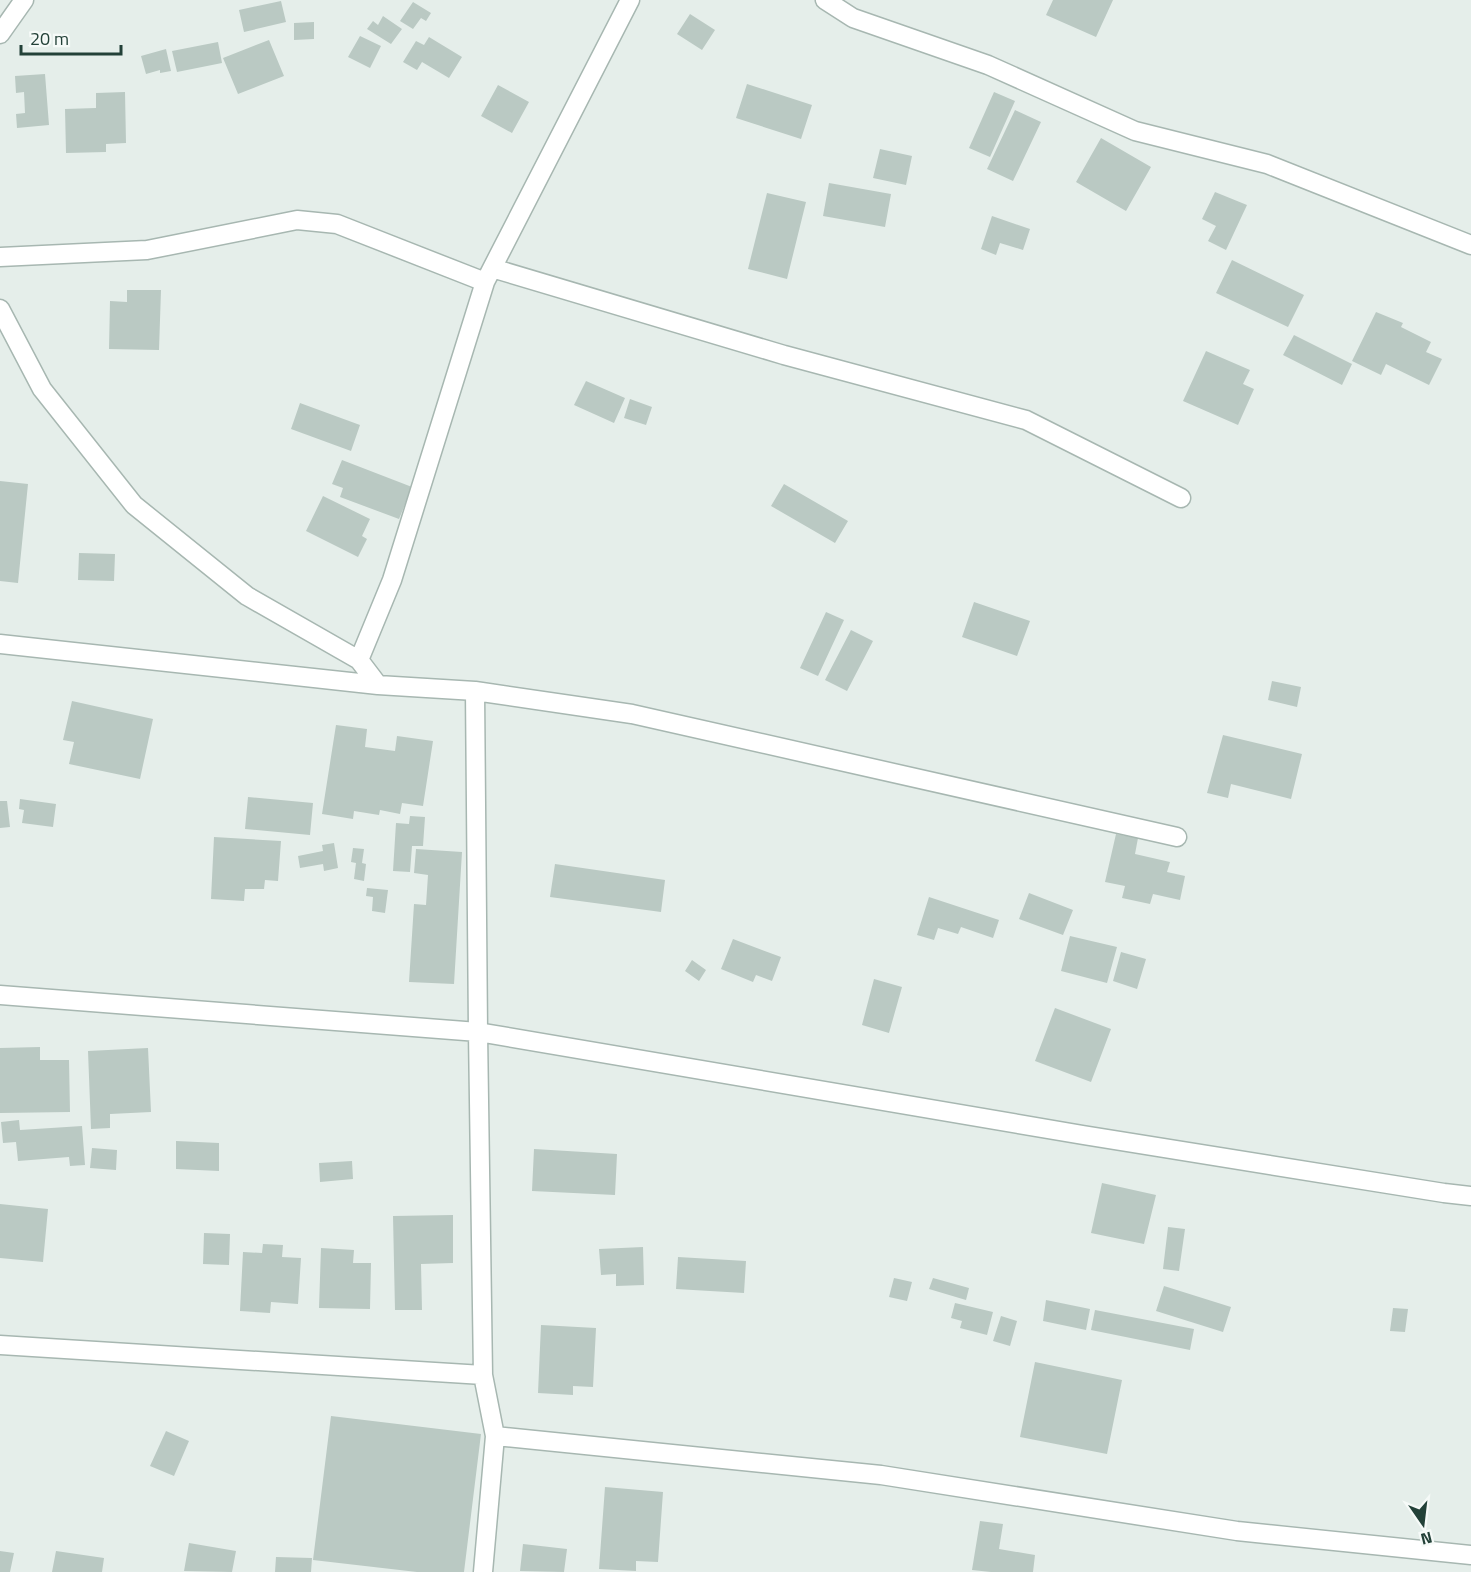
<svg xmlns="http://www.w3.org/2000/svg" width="1471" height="1572" viewBox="0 0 1471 1572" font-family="'Titillium Web',sans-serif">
<rect width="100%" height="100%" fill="#e5eeea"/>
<!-- building -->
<path fill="#bac9c3" d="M 1053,0 L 1113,0 L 1096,37 L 1046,15 Z
M 281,1 L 286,22 L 244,32 L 239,10 Z
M 413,2 L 431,13 L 426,21 L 421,18 L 413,29 L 400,21 Z
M 690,14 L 715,30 L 702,50 L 677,34 Z
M 383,16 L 402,29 L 391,44 L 367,29 L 373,21 L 378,25 Z
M 314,22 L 314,39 L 294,40 L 294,23 Z
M 360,36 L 381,46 L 370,68 L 348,57 Z
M 429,37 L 462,57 L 449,78 L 422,62 L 417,70 L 403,62 L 416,41 L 424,45 Z
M 269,40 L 284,76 L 238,94 L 223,58 Z
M 218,42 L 222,63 L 177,72 L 172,51 Z
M 166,49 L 171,71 L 160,73 L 160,70 L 146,74 L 141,56 Z
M 45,74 L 49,125 L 17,128 L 16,114 L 25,113 L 24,92 L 16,93 L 15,76 Z
M 747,84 L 812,105 L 801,139 L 736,118 Z
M 498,85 L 529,102 L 512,133 L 481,116 Z
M 125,92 L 126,143 L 106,144 L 106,152 L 66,153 L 65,109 L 96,108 L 96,93 Z
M 994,92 L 1015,101 L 990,157 L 969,148 Z
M 1015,110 L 1041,122 L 1013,181 L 987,169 Z
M 1101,138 L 1151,167 L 1126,211 L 1076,182 Z
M 880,149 L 912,156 L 906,185 L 873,178 Z
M 829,183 L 891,194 L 885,227 L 823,216 Z
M 1215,192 L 1247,205 L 1226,250 L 1208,241 L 1216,226 L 1202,219 Z
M 767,193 L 806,202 L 787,279 L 748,269 Z
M 992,216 L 1030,229 L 1023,250 L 1000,243 L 996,255 L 981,249 Z
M 1232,260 L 1304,295 L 1288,327 L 1216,293 Z
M 127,290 L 161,290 L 159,350 L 109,349 L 110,301 L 127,302 Z
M 1376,312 L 1403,323 L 1401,327 L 1431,342 L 1426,352 L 1442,359 L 1429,385 L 1386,364 L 1381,375 L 1352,361 Z
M 1294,335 L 1352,364 L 1342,385 L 1283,355 Z
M 1206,351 L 1250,370 L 1243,384 L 1254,389 L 1238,425 L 1183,401 Z
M 586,381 L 625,398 L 614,423 L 574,405 Z
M 630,399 L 652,407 L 646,425 L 624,418 Z
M 300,403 L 360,425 L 351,451 L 291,429 Z
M 342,460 L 412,487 L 399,519 L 340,497 L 343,488 L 332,484 Z
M 0,481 L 28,484 L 18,583 L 0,581 Z
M 784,484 L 848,521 L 835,543 L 771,506 Z
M 323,496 L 370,519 L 362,536 L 367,539 L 358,557 L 306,531 Z
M 79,553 L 115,554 L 114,581 L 78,580 Z
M 974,602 L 1030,621 L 1017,656 L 962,637 Z
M 826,612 L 844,620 L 818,676 L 800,668 Z
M 851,630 L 873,641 L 847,691 L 825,680 Z
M 1272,681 L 1301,687 L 1297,707 L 1268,700 Z
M 72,701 L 153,719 L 140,779 L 69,764 L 74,742 L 63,740 Z
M 336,725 L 367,729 L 365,747 L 395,751 L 397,736 L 433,741 L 423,806 L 402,803 L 400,814 L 380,810 L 379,815 L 354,811 L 353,819 L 322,814 Z
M 1223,735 L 1302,754 L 1291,799 L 1231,784 L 1228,798 L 1207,793 Z
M 248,797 L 313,803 L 310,835 L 245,829 Z
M 20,799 L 56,804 L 53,827 L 22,823 L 24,810 L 19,809 Z
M 0,801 L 7,801 L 10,827 L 0,828 Z
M 410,816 L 425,817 L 423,846 L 412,846 L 410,872 L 393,871 L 396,823 L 409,824 Z
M 1116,834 L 1138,838 L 1135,854 L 1170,862 L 1167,872 L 1185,876 L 1180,900 L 1153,894 L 1150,904 L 1122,898 L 1125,886 L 1105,882 Z
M 214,837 L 281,841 L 278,881 L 265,880 L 264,889 L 245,889 L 244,901 L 211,899 Z
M 334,843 L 338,868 L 324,871 L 323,864 L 300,868 L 298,856 L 323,851 L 322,845 Z
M 353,848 L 364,849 L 362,863 L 366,864 L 364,881 L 354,879 L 356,863 L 351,862 Z
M 416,849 L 462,852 L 454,984 L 409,982 L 414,904 L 426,905 L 428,875 L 414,873 Z
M 555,864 L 665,880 L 661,912 L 550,897 Z
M 367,888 L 388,890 L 385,913 L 372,911 L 373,897 L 366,896 Z
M 1029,893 L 1073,910 L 1063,935 L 1019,919 Z
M 929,897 L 999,920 L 993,938 L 961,927 L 958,934 L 938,928 L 934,940 L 917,935 Z
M 1070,936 L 1117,947 L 1107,983 L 1061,971 Z
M 733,939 L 781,957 L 772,981 L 756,975 L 753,982 L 721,969 Z
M 1121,952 L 1146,959 L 1137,989 L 1113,981 Z
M 692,960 L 706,970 L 699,981 L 685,971 Z
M 874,979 L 902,987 L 889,1033 L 862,1025 Z
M 1055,1008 L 1111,1029 L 1091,1082 L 1035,1061 Z
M 40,1047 L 40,1060 L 69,1060 L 70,1112 L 0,1113 L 0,1048 Z
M 148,1048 L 151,1112 L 110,1114 L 110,1128 L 91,1129 L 88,1051 Z
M 19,1120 L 20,1130 L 82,1126 L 85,1165 L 70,1166 L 69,1157 L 18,1161 L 16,1142 L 3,1143 L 1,1122 Z
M 176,1141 L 219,1143 L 219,1171 L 176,1169 Z
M 92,1148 L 117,1150 L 116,1170 L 90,1168 Z
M 534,1149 L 617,1154 L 615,1195 L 532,1191 Z
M 352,1161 L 353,1179 L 320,1182 L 319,1163 Z
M 1102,1183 L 1156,1195 L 1144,1244 L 1091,1233 Z
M 0,1204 L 48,1209 L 43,1262 L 0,1258 Z
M 453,1215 L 453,1263 L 421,1264 L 422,1310 L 395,1310 L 393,1216 Z
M 1168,1227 L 1185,1229 L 1179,1271 L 1163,1269 Z
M 204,1233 L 230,1234 L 229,1265 L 203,1264 Z
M 263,1244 L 283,1245 L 282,1257 L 301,1258 L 298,1304 L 271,1302 L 270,1313 L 240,1311 L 243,1252 L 262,1253 Z
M 643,1247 L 644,1285 L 616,1286 L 616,1274 L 601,1275 L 599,1249 Z
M 321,1248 L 354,1250 L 353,1263 L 371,1263 L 370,1309 L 319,1308 Z
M 678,1257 L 746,1261 L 744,1293 L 676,1289 Z
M 894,1278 L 912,1282 L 907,1301 L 889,1297 Z
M 933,1278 L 969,1288 L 966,1300 L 929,1289 Z
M 1164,1286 L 1231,1307 L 1223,1332 L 1156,1311 Z
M 1046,1300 L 1090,1309 L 1086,1330 L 1043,1321 Z
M 955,1303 L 993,1312 L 987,1335 L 960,1328 L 962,1321 L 951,1318 Z
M 1393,1308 L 1408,1309 L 1405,1332 L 1390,1331 Z
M 1095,1310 L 1194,1329 L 1190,1350 L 1091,1330 Z
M 1001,1316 L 1017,1321 L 1010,1346 L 993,1341 Z
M 541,1325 L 596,1328 L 593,1387 L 573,1386 L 573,1395 L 538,1393 Z
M 1035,1362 L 1122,1380 L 1107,1454 L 1020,1437 Z
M 331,1416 L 481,1434 L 464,1572 L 417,1572 L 313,1560 Z
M 166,1431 L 189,1441 L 174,1476 L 150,1466 Z
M 605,1487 L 663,1492 L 658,1562 L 636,1561 L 636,1571 L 599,1569 Z
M 980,1521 L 1003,1524 L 999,1549 L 1035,1555 L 1033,1572 L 991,1572 L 972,1570 Z
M 189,1543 L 236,1551 L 232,1572 L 184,1571 Z
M 523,1544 L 567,1549 L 564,1572 L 520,1571 Z
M 0,1551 L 14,1553 L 10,1572 L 0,1572 Z
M 56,1551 L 104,1558 L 102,1572 L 52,1572 Z
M 276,1557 L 312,1558 L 311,1572 L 275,1572 Z"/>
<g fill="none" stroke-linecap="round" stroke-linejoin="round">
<defs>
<path id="minor" d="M 825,0 L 853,18 L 988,65 L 1135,131 L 1267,164 L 1471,245
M 0,34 L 24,0
M 0,257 L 147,250 L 297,220 L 337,224 L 485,282
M 492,268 L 784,355 L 1026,420 L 1181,498
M 0,309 L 42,389 L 134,505 L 247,596 L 359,660 L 378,685
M 0,644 L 378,685 L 475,691 L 478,1032 L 483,1375 L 495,1436 L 483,1572
M 359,660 L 392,580 L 485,282 L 630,0
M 475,691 L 632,714 L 1177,837
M 0,995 L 478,1032 L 1083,1135 L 1444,1193 L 1471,1196
M 0,1345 L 483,1375
M 495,1436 L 881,1475 L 1237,1531 L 1471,1555"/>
</defs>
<!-- minor casing -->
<use href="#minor" stroke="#a7b7b1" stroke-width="21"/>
<!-- minor -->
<use href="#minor" stroke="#fff" stroke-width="18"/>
</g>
<!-- north arrow -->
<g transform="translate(1423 1524) rotate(166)" stroke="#f6faf8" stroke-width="4.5" paint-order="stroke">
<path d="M0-4.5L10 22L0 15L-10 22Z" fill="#234138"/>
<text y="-9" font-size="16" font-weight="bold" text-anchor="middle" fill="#234138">N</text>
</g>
<!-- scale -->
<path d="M21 45v9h100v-9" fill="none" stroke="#234138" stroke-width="3"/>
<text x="30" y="45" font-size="18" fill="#234138" stroke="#f6faf8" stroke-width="4.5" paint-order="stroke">20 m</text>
</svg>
